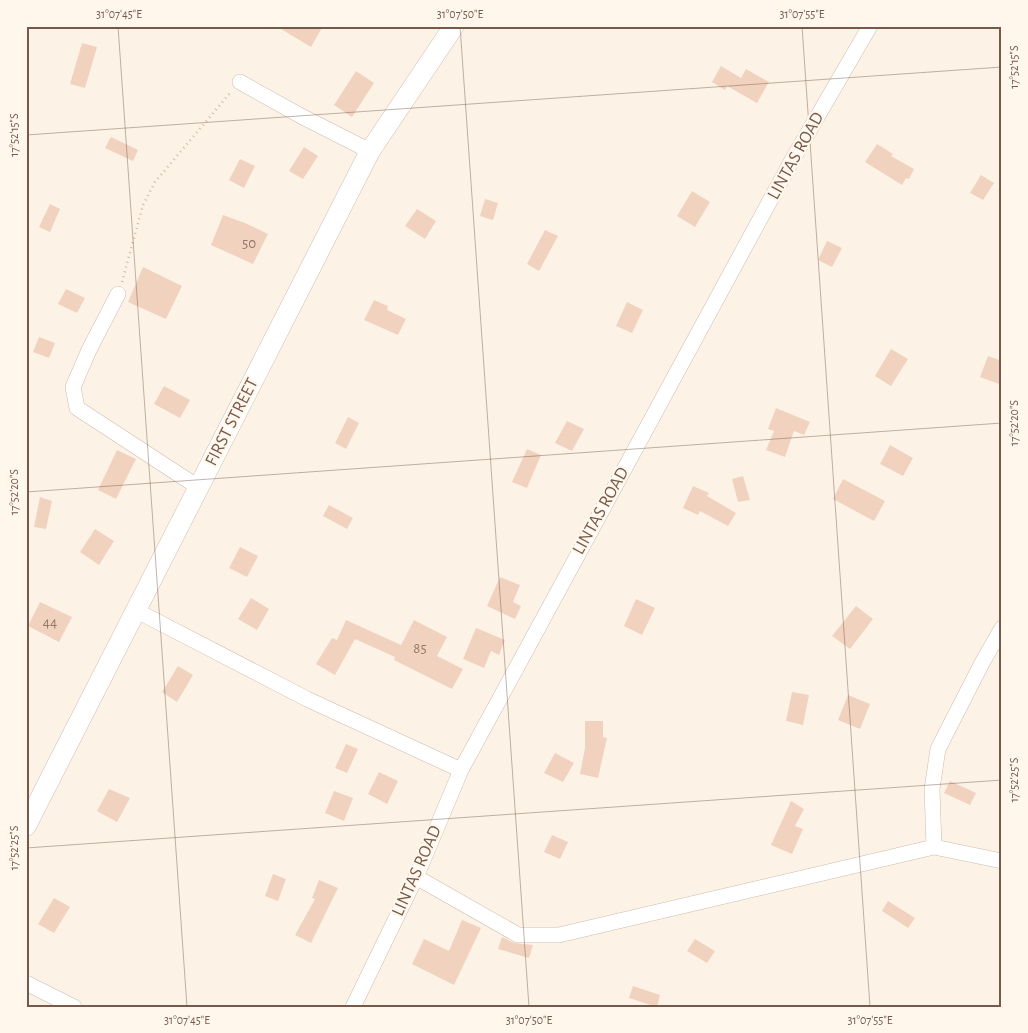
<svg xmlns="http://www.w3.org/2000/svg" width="1028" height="1033" viewBox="0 0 1028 1033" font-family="'Alegreya Sans',sans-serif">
<rect width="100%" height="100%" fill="#fcf3e6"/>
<!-- building -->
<path fill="#f1d2be" d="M 276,26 L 323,26 L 311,47 Z
M 82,43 L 97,47 L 85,88 L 70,84 Z
M 721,66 L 741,78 L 746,69 L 769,82 L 757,103 L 727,86 L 725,90 L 712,82 Z
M 356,71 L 374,83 L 352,117 L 334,105 Z
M 111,137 L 138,150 L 133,161 L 105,148 Z
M 877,144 L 893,154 L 891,156 L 914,169 L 909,179 L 906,178 L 902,185 L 865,162 Z
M 304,147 L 318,156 L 303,179 L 289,171 Z
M 240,159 L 255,166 L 244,188 L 229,180 Z
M 981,175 L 994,183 L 983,200 L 970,193 Z
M 692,191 L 710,202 L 695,227 L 677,216 Z
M 485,199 L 498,203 L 493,220 L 480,216 Z
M 50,204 L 60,209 L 50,232 L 39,227 Z
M 417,209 L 436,221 L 425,239 L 405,226 Z
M 223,215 L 245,223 L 268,234 L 253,264 L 211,245 Z
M 545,230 L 558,236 L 539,271 L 527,264 Z
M 827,241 L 842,248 L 832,267 L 818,260 Z
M 143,267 L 182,286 L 166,319 L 128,302 Z
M 66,289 L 85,298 L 77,313 L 58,304 Z
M 374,300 L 388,306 L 387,310 L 406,319 L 398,335 L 364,320 Z
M 627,302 L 643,310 L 632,333 L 616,326 Z
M 39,337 L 55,343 L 49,358 L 33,352 Z
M 891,349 L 908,359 L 891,386 L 875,376 Z
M 988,356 L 1002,361 L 1002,385 L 980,377 Z
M 164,386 L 190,400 L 180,418 L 154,404 Z
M 776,408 L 810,422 L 804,435 L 794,431 L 785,457 L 766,450 L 774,431 L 768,429 Z
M 348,417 L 359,423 L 346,449 L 335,443 Z
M 567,421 L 584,429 L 572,451 L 555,443 Z
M 890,445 L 913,458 L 903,476 L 880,464 Z
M 527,449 L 541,455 L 527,488 L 512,482 Z
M 117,450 L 136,459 L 116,499 L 98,490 Z
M 743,476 L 750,500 L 738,502 L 732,479 Z
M 843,479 L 885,501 L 874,521 L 833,499 Z
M 693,486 L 709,493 L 707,496 L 736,513 L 728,526 L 700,511 L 698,515 L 683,508 Z
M 40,497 L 52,501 L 46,529 L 34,527 Z
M 329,505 L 353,518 L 347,529 L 323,516 Z
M 95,529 L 114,541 L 99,565 L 80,552 Z
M 240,547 L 258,556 L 247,577 L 229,568 Z
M 500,577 L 520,585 L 513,602 L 521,606 L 515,619 L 487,606 Z
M 251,598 L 269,609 L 257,630 L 238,619 Z
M 636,599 L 655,608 L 642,635 L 624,626 Z
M 40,602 L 72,617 L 59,642 L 28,626 Z
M 856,606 L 873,619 L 850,649 L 832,636 Z
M 346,620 L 401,645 L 414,620 L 447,637 L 437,656 L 463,669 L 452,689 L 394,660 L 395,657 L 355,639 L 335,675 L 316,664 L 332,638 L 337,640 Z
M 476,628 L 505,640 L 499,655 L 491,651 L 484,668 L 463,659 Z
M 178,666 L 193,675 L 177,702 L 162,692 Z
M 792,692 L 809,695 L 803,725 L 786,721 Z
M 848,695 L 870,704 L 860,729 L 838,720 Z
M 585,721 L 603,721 L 603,737 L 607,738 L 598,778 L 580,774 L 585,748 Z
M 346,744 L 358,749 L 347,773 L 335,768 Z
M 555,753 L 574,763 L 563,782 L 544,773 Z
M 379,772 L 398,781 L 387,804 L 368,794 Z
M 950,781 L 976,793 L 970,805 L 944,793 Z
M 109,789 L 130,798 L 117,822 L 97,811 Z
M 334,791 L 353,798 L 344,821 L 325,813 Z
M 791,801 L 804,809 L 795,826 L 803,829 L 792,854 L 771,845 Z
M 552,835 L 568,842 L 560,859 L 544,852 Z
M 273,874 L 286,879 L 278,901 L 265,896 Z
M 319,880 L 338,888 L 311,943 L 295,935 L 315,899 L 312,898 Z
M 54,898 L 70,907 L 54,933 L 38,924 Z
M 888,901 L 915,918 L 908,928 L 882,911 Z
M 462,920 L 481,928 L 454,985 L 412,964 L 424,939 L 449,951 Z
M 502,937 L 514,943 L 533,945 L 529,958 L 498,949 Z
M 695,939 L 715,951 L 707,963 L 687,951 Z
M 633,986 L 660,995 L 657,1007 L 629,998 Z"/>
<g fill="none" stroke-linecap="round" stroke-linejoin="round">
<defs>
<path id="street" d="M 240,82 L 301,116 L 370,151
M 118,294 L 89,350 L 73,387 L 77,408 L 198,487
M 137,611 L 307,699 L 461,770
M 934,847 L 932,789 L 938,749 L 982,663 L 1002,628
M 416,877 L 518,935 L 559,935 L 934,847 L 1002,861
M 26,983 L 74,1007
M 353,1007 L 416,877 L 461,770 L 791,162 L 870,26"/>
<path id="secondary" d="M 26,826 L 370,151 L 454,26"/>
</defs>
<!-- street casing -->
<use href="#street" stroke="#cdbbad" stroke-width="16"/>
<!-- secondary casing -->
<use href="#secondary" stroke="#d2bdad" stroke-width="21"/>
<!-- path -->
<path stroke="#d6b5a1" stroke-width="2.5" stroke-dasharray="1 4" stroke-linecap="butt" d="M 122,282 L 143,205 L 155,182 L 230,93"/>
<!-- street -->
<use href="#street" stroke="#fff" stroke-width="15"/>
<!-- secondary -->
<use href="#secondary" stroke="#fff" stroke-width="20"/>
</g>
<!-- ticks -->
<path fill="none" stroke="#755a4b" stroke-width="1" stroke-opacity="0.45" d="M 118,26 L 187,1007M 460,26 L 529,1007M 802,26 L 870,1007M 26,135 L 1002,67M 26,492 L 1002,423M 26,848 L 1002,780"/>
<g text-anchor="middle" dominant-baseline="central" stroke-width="4.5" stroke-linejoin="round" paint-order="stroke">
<!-- number labels -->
<g font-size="15" fill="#947868">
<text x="249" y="243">50</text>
<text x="50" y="622">44</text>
<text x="420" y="648">85</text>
</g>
<!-- street labels -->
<g font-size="18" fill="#755a4b" stroke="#fff7ec">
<text transform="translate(796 156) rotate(-61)">LINTAS ROAD</text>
<text transform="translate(232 422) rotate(-63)">FIRST STREET</text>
<text transform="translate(601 511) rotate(-61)">LINTAS ROAD</text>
<text transform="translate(417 871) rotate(-66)">LINTAS ROAD</text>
</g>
</g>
<!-- border -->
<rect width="1028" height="1033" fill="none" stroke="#fff7ec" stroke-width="55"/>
<rect x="28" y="28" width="972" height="978" fill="none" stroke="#755a4b" stroke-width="2"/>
<g font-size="12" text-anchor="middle" fill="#755a4b">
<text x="119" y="18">31°07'45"E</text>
<text x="460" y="18">31°07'50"E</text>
<text x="802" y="18">31°07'55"E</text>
<text transform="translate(1014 67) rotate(-90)" y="4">17°52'15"S</text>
<text transform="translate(14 135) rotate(-90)" y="4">17°52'15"S</text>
<text transform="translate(1014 423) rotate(-90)" y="4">17°52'20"S</text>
<text transform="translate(14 492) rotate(-90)" y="4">17°52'20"S</text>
<text transform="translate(1014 780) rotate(-90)" y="4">17°52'25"S</text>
<text transform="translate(14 848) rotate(-90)" y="4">17°52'25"S</text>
<text x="187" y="1024">31°07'45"E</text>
<text x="529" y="1024">31°07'50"E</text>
<text x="870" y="1024">31°07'55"E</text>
</g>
</svg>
